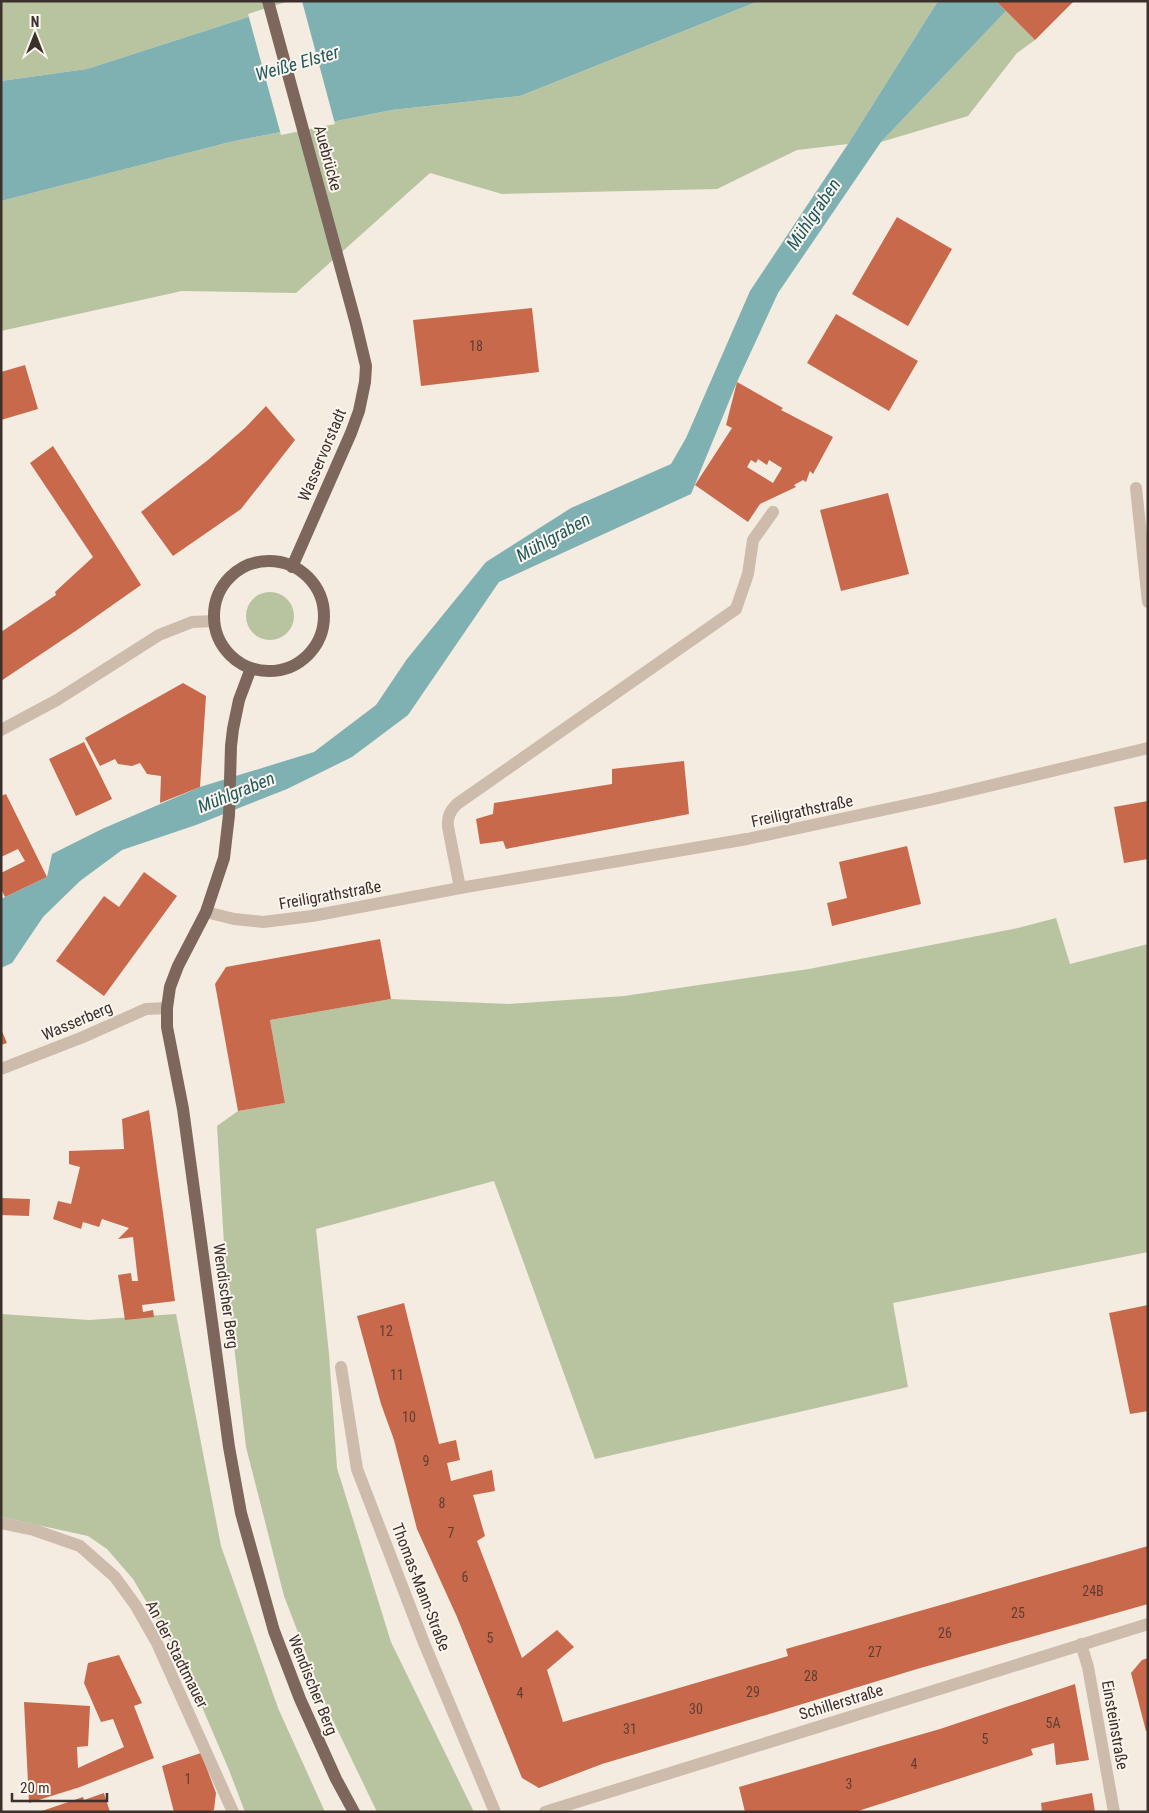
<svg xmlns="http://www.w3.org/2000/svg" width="1149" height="1813" viewBox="0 0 1149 1813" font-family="'Roboto Condensed',sans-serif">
<rect width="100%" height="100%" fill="#f4ebe1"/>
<!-- green -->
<path fill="#b8c4a0" d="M 1,1 L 298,1 L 87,69 L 1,81 Z
M 759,1 L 938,1 L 848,144 L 797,150 L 717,189 L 502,194 L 430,173 L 296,293 L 182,291 L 1,331 L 1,201 L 230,142 L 392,110 L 520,96 Z
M 1006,11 L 1035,40 L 1017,53 L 968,116 L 881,142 Z
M246 616a24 24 0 1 1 48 0a24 24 0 1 1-48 0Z
M 1056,918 L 1070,964 L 1148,944 L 1148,1252 L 893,1303 L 908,1387 L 595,1459 L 494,1181 L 316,1229 L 329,1354 L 337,1468 L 391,1642 L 474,1812 L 377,1812 L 327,1708 L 284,1596 L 246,1447 L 226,1278 L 217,1126 L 238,1111 L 285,1103 L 270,1020 L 391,999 L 509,1004 L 624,996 L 809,969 L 1018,928 Z
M 1,1314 L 89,1320 L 176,1314 L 221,1546 L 278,1708 L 325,1812 L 245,1812 L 229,1770 L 184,1665 L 133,1579 L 107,1549 L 88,1536 L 1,1517 Z"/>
<!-- water -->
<path fill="#7fb0b2" d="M 298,1 L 759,1 L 520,96 L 392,110 L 230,142 L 1,201 L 1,81 L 87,69 Z
M 938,1 L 996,1 L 1006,11 L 881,142 L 778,293 L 737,382 L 691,494 L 499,582 L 408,715 L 352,757 L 287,789 L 196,825 L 122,850 L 80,881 L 43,917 L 12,963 L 1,968 L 1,899 L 47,877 L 52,854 L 102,829 L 200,787 L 314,752 L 376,705 L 407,659 L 486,562 L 571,508 L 671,464 L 686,438 L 750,291 L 848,144 Z"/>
<!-- pier -->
<path fill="#f4ebe1" d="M 289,1 L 302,1 L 335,124 L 281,135 L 248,14 Z"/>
<!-- building -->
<path fill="#c8694b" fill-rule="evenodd" d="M 996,1 L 1074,1 L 1035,40 Z
M 897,217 L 952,249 L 908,326 L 852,294 Z
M 532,308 L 539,372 L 421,386 L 413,320 Z
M 836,314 L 918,361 L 889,411 L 807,363 Z
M 25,365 L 38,409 L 1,420 L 1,372 Z
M 737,382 L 783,408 L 781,410 L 833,437 L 813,474 L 810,471 L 806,482 L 803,480 L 794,485 L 796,487 L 760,504 L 748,522 L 695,485 L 732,428 L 726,425 ZM 758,459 L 767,465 L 769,460 L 782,468 L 773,483 L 747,467 L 751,460 L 756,463 Z
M 266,406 L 295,440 L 241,509 L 173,556 L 141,512 L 208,460 L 245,428 Z
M 53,446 L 141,585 L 77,630 L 1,681 L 1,632 L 56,595 L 55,592 L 93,557 L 30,463 Z
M 888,493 L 909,574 L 841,591 L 820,510 Z
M 183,683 L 206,696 L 200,787 L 160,803 L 161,776 L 147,774 L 140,763 L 132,766 L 118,764 L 115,759 L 100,766 L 85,738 Z
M 84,742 L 112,799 L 76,816 L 49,759 Z
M 684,761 L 689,814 L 506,849 L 503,841 L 480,844 L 476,819 L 493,814 L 494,803 L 612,784 L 612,769 Z
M 6,794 L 47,877 L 5,897 L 1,889 L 1,873 L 25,861 L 18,849 L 1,857 L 1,796 Z
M 1148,801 L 1148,859 L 1124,863 L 1114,807 Z
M 907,846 L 921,904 L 832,926 L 827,903 L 847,898 L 839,862 Z
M 144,872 L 177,896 L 104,996 L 56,961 L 104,896 L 119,907 Z
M 380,939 L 391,999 L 270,1020 L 285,1103 L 238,1111 L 215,984 L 226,967 Z
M 1,1029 L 7,1043 L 1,1045 Z
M 149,1110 L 175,1301 L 142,1305 L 143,1312 L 153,1310 L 154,1317 L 125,1320 L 118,1275 L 131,1273 L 132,1281 L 138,1281 L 133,1237 L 118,1239 L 129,1228 L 102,1219 L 99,1227 L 83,1222 L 81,1229 L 53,1219 L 58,1201 L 71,1204 L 80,1167 L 69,1164 L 69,1151 L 124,1149 L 122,1119 Z
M 2,1198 L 30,1199 L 29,1216 L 2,1215 Z
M 404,1303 L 439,1444 L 456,1440 L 460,1460 L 447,1463 L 451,1481 L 492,1470 L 495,1491 L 473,1495 L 485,1536 L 477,1541 L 522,1658 L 557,1630 L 574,1647 L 547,1670 L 563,1722 L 788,1656 L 786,1649 L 1148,1546 L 1148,1604 L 917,1669 L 786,1709 L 602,1764 L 539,1788 L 522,1778 L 457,1617 L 417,1529 L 394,1440 L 381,1404 L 357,1316 Z
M 1148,1305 L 1148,1411 L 1130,1414 L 1109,1313 Z
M 119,1655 L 142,1703 L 134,1706 L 154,1758 L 80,1787 L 29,1803 L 24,1702 L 90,1706 L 88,1746 L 77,1747 L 78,1768 L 124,1747 L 113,1719 L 101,1722 L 84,1683 L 88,1663 Z
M 1148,1658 L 1148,1731 L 1146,1731 L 1131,1673 L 1142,1660 Z
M 1075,1684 L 1089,1760 L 1056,1765 L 1054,1743 L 1031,1749 L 1033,1755 L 855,1812 L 745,1812 L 739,1787 L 940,1729 Z
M 201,1753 L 216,1793 L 214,1810 L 207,1812 L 174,1812 L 162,1766 Z
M 104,1793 L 110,1812 L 39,1812 L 83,1797 L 84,1800 Z
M 1092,1793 L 1095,1812 L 1042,1812 L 1041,1803 Z"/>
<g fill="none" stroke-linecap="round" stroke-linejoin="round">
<!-- minor -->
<path stroke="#cdbbac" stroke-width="12" d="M 1136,488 L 1148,602
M 1,730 L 57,700 L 159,635 L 192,622 L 214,621
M 460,888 L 448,827 C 447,817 450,811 457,804 L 736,609 L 748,574 L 753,540 L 773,512
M 206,912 L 234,919 L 263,922 L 312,916 L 460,888 L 747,839 L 934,799 L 1148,748
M 1,1069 L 83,1037 L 146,1009 L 167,1008
M 341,1367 L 357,1469 L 424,1643 L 495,1812
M 1,1523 L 34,1530 L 80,1546 L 115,1577 L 136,1606 L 157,1643 L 233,1812
M 1081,1644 L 1088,1667 L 1114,1812
M 545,1812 L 1148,1624"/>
<!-- major -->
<path stroke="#7d675c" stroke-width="12" d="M 268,1 L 356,324 L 366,366 L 365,382 L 359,411 L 351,433 L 292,567
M214 616a55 55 0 1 1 110 0a55 55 0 1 1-110 0Z
M 251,668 L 239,700 L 233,729 L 231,746 L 229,815 L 224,858 L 206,912 L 178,966 L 170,987 L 167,1008 L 167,1027 L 183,1109 L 229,1447 L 241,1513 L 274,1631 L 300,1699 L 336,1779 L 354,1812"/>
</g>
<g text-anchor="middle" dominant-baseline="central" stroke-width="4" stroke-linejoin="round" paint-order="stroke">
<!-- number labels -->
<g font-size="14" fill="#5e3e33">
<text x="476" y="346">18</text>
<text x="386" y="1331">12</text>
<text x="397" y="1375">11</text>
<text x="409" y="1417">10</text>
<text x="426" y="1461">9</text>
<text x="442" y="1503">8</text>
<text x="451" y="1533">7</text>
<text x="465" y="1577">6</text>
<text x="1093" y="1591">24B</text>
<text x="1018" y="1613">25</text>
<text x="945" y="1633">26</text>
<text x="490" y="1638">5</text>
<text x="875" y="1652">27</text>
<text x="811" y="1676">28</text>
<text x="753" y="1692">29</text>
<text x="520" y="1693">4</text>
<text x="696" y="1709">30</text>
<text x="1053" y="1723">5A</text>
<text x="630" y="1729">31</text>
<text x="985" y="1739">5</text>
<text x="914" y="1764">4</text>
<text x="188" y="1779">1</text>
<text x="849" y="1784">3</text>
</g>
<!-- street labels -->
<g font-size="16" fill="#3b302b" stroke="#fbf5ee">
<text transform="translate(328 158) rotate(75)">Auebrücke</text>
<text transform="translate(322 455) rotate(-67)">Wasservorstadt</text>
<text transform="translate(802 811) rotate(-12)">Freiligrathstraße</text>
<text transform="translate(330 895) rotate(-10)">Freiligrathstraße</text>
<text transform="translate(77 1021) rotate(-23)">Wasserberg</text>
<text transform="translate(226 1296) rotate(82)">Wendischer Berg</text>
<text transform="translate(421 1587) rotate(69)">Thomas-Mann-Straße</text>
<text transform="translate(177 1654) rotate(63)">An der Stadtmauer</text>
<text transform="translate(313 1685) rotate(68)">Wendischer Berg</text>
<text transform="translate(841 1702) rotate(-17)">Schillerstraße</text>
<text transform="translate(1115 1725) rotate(80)">Einsteinstraße</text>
</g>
<!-- water labels -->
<g font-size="18" font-style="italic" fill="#1f5a5e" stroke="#fbf5ee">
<text transform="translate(297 63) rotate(-16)">Weiße Elster</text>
<text transform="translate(813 214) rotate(-56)">Mühlgraben</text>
<text transform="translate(553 537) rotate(-29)">Mühlgraben</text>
<text transform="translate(236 792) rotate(-22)">Mühlgraben</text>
</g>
</g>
<!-- border -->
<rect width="1149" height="1813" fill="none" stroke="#3b302b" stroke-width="5"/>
<!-- north arrow -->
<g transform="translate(35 35)" stroke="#fbf5ee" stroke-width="4" paint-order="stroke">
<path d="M0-4L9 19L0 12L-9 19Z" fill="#3b302b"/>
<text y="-8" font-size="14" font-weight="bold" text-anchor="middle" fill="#3b302b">N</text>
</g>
<!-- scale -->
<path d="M12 1793v8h95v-8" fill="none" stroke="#3b302b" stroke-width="2.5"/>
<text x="20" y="1793" font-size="15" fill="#3b302b" stroke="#fbf5ee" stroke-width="4" paint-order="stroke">20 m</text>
</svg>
